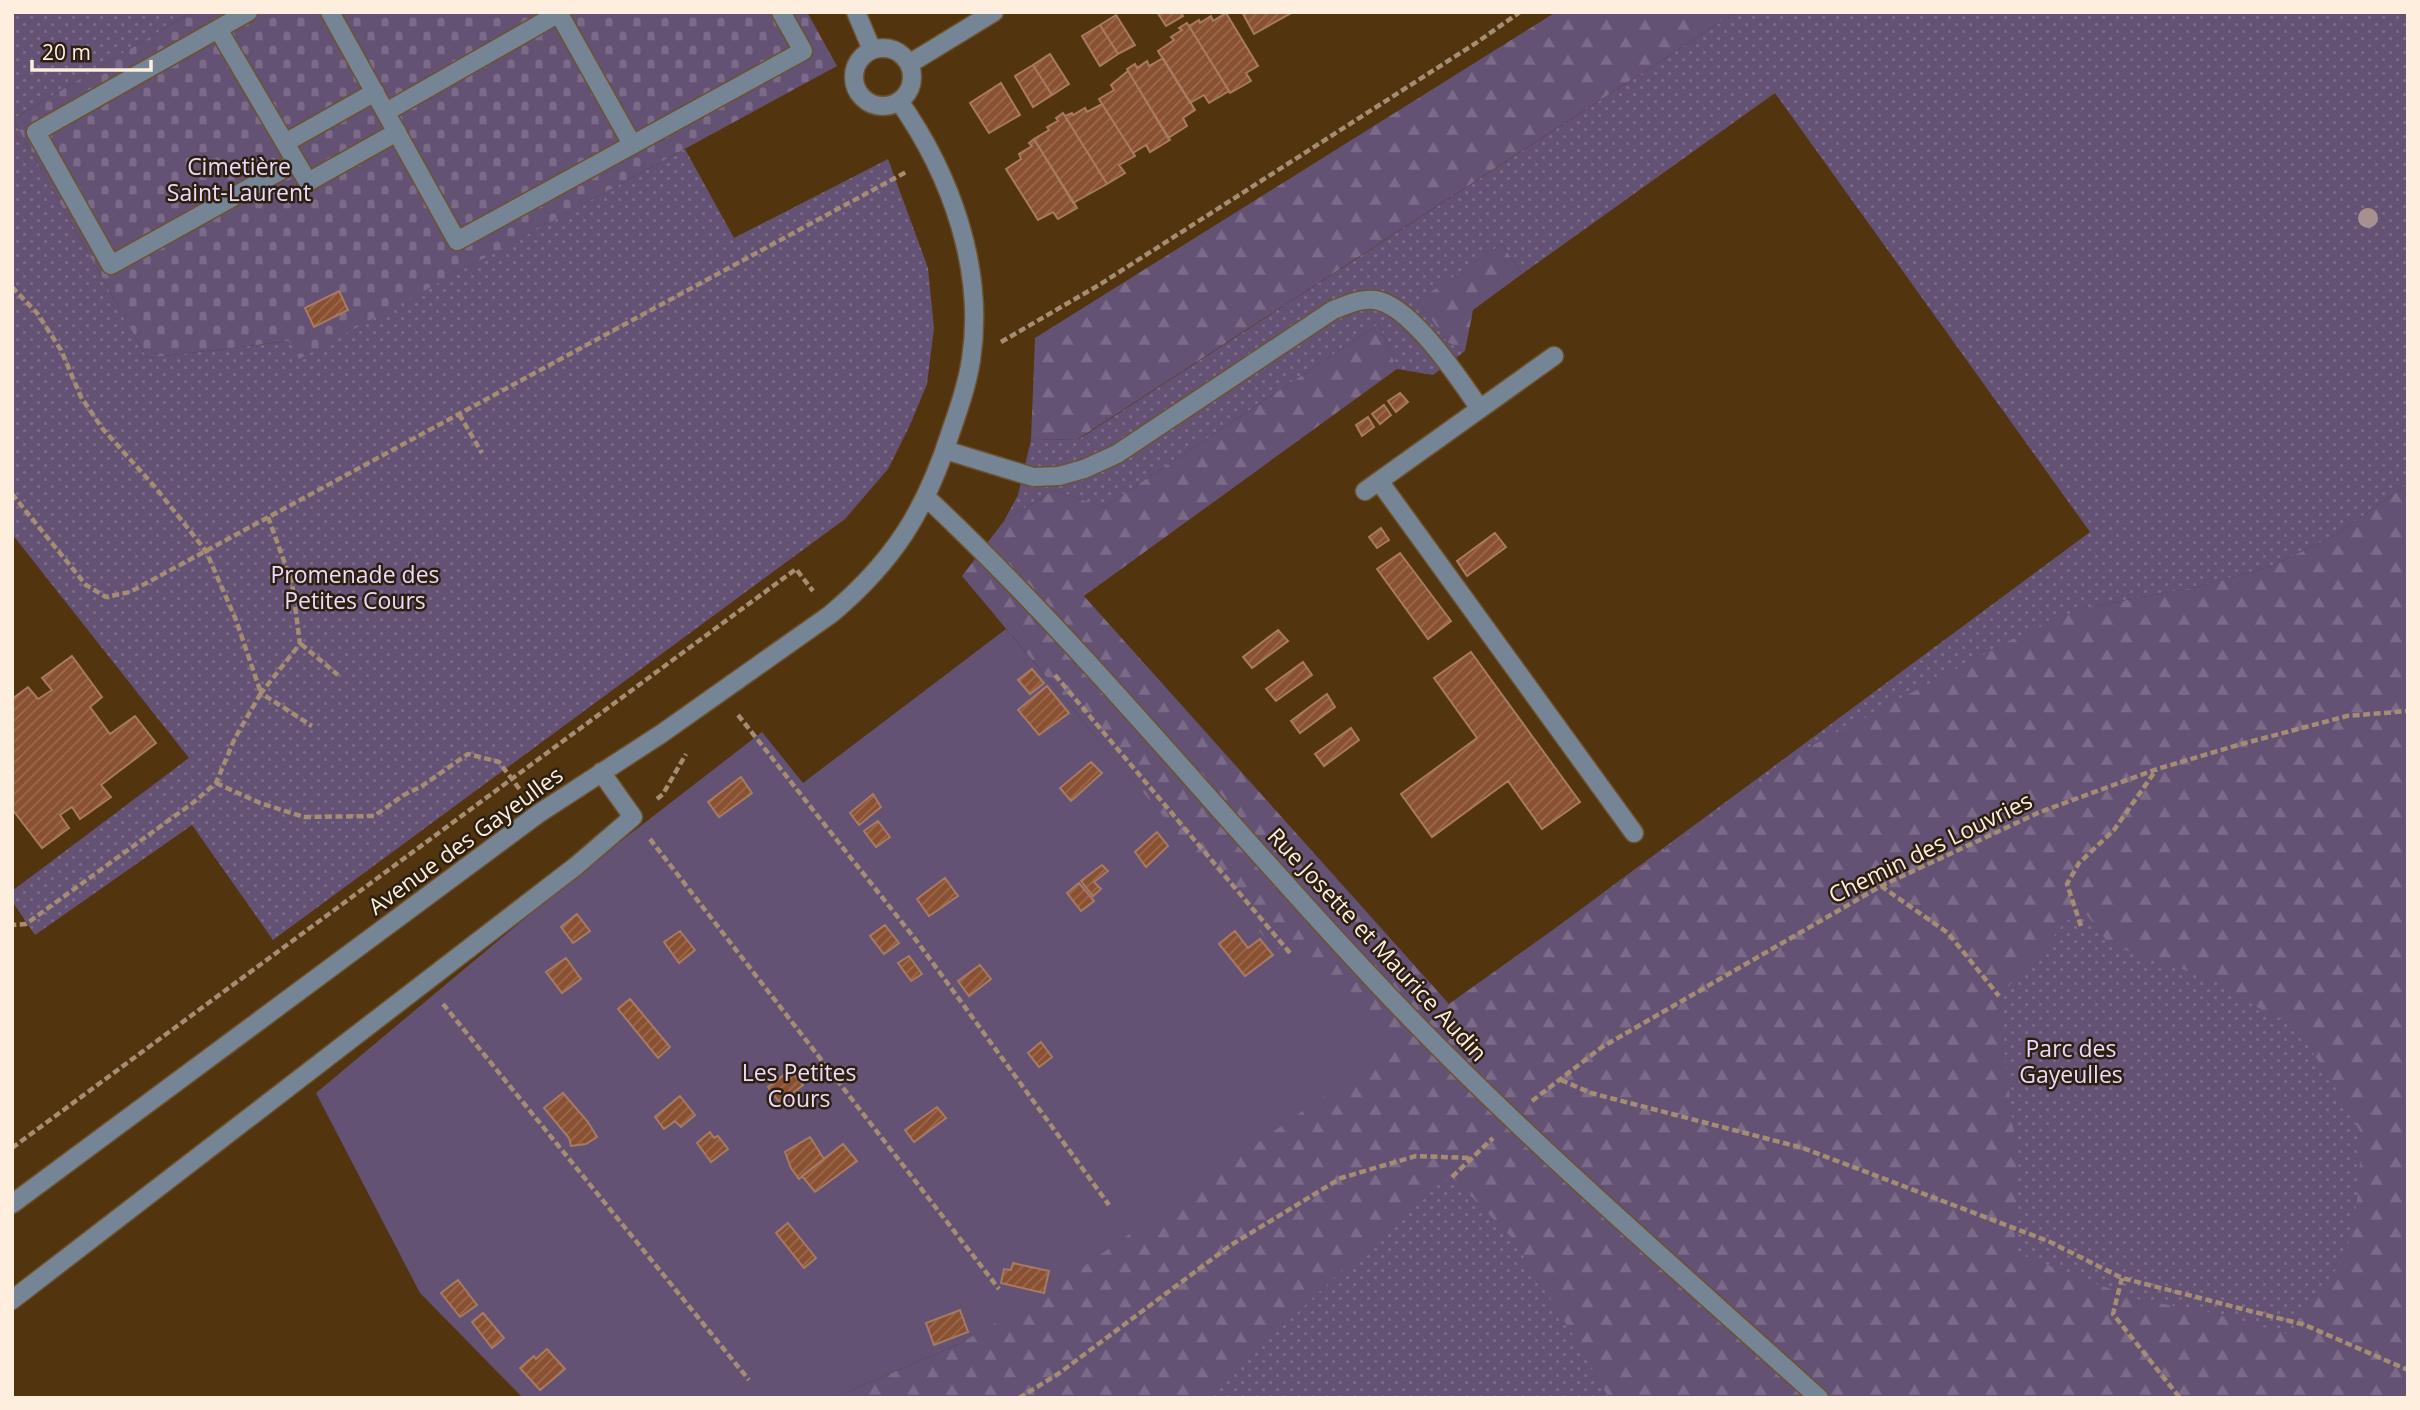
<svg xmlns="http://www.w3.org/2000/svg" width="2420" height="1410" viewBox="0 0 2420 1410" font-family="'Open Sans',sans-serif">
<defs>
<pattern id="grass-dots" width="8" height="8" patternUnits="userSpaceOnUse" patternTransform="scale(1.75)"><rect width="8" height="8" fill="#645275"/><path d="M2 2h.1M6 6h.1" fill="none" stroke="#7b6b88" stroke-width="1.8" stroke-linecap="round"/></pattern>
<pattern id="forest-firs" width="22" height="20" patternUnits="userSpaceOnUse" patternTransform="scale(1.75)"><rect width="22" height="20" fill="#645275"/><path d="M5 1l3.5 6h-7zM16 11l3.5 6h-7z" fill="#7b6b88"/></pattern>
<pattern id="cemetery-stones" width="16" height="16" patternUnits="userSpaceOnUse" patternTransform="scale(1.75)"><rect width="16" height="16" fill="#645275"/><path d="M2 7V4a2 2 0 0 1 4 0v3zM10 15v-3a2 2 0 0 1 4 0v3z" fill="#7b6b88"/></pattern>
<pattern id="building-hatch" width="6" height="6" patternUnits="userSpaceOnUse" patternTransform="scale(1.75)"><rect width="6" height="6" fill="#895031"/><path d="M-1 1l2-2M0 6l6-6M5 7l2-2" fill="none" stroke="#9b6a4e"/></pattern>
</defs>
<rect width="100%" height="100%" fill="#52340e"/>
<!-- grass -->
<path fill="url(#grass-dots)" d="M 12,12 L 192,12 L 13,119 L 147,358 L 290,341 L 299,358 L 685,149 L 734,238 L 888,159 L 928,268 L 934,328 L 927,384 L 910,425 L 888,469 L 845,519 L 273,940 L 192,825 L 35,935 L 12,901 L 12,891 L 189,758 L 12,534 Z
M 1736,12 L 2408,12 L 2408,484 L 2334,536 L 2272,566 L 2197,587 L 2084,608 L 1811,746 L 1538,941 L 2090,532 L 1775,93 L 1522,274 L 1502,244 L 1420,300 L 1447,342 L 1465,351 L 1433,375 L 1397,369 L 1379,324 L 1104,507 L 1054,490 L 1004,521 L 1018,495 L 1031,440 L 1079,439 Z
M 2284,603 L 2408,1398 L 867,1398 Z"/>
<!-- forest -->
<path fill="url(#forest-firs)" fill-rule="evenodd" d="M 1556,12 L 1736,12 L 1078,439 L 1031,440 L 1035,338 Z
M 1502,244 L 1522,274 L 1473,310 L 1465,351 L 1447,342 L 1419,300 Z
M 1379,324 L 1397,369 L 1084,596 L 1449,1004 L 1811,746 L 2011,640 L 2084,608 L 2197,587 L 2272,566 L 2334,536 L 2408,484 L 2408,1398 L 1609,1398 L 1567,1325 L 1512,1238 L 1452,1177 L 1426,1191 L 1207,1398 L 833,1398 L 959,1344 L 1293,940 L 1276,952 L 962,576 L 1004,521 L 1054,490 L 1104,507 ZM 2083,910 L 2107,941 L 2128,951 L 2212,979 L 2255,1006 L 2295,1026 L 2329,1077 L 2362,1135 L 2357,1202 L 2345,1257 L 2289,1334 L 2208,1312 L 2136,1299 L 2014,1252 L 2018,1175 L 1999,996 L 2033,962 L 2064,923 Z"/>
<!-- cemetery -->
<path fill="url(#cemetery-stones)" d="M 192,12 L 807,12 L 837,66 L 299,359 L 289,341 L 147,358 L 13,119 Z"/>
<!-- garden -->
<path fill="#645275" d="M 1006,629 L 1276,951 L 1292,940 L 1391,1048 L 1038,1299 L 959,1344 L 833,1398 L 523,1398 L 420,1293 L 316,1093 L 572,879 L 762,732 L 803,783 Z"/>
<!-- building -->
<path fill="url(#building-hatch)" stroke="#a77a62" stroke-width="2" d="M 1157,12 L 1181,12 L 1183,16 L 1166,26 Z
M 1242,12 L 1293,12 L 1254,34 Z
M 1226,13 L 1258,66 L 1246,73 L 1251,81 L 1230,93 L 1189,26 L 1199,20 L 1200,23 L 1211,16 L 1213,21 Z
M 1116,15 L 1135,45 L 1118,54 L 1100,25 Z
M 1187,23 L 1229,91 L 1209,103 L 1204,95 L 1190,103 L 1158,51 L 1174,40 L 1171,37 L 1182,30 L 1179,28 Z
M 1100,25 L 1118,54 L 1100,66 L 1082,36 Z
M 1050,54 L 1069,84 L 1052,95 L 1033,65 Z
M 1163,58 L 1195,110 L 1183,118 L 1187,126 L 1168,138 L 1127,69 L 1135,64 L 1137,68 L 1147,61 L 1149,66 Z
M 1033,65 L 1052,95 L 1033,107 L 1015,76 Z
M 1128,71 L 1170,140 L 1150,152 L 1146,145 L 1133,153 L 1099,99 L 1114,90 L 1111,85 Z
M 1001,83 L 1020,115 L 989,133 L 970,103 Z
M 1102,104 L 1135,156 L 1119,165 L 1125,173 L 1107,184 L 1065,116 L 1072,113 L 1073,115 L 1085,108 L 1087,112 Z
M 1063,113 L 1107,184 L 1073,203 L 1034,139 L 1049,130 L 1047,127 L 1058,121 L 1056,118 Z
M 1034,139 L 1077,208 L 1058,219 L 1053,212 L 1038,220 L 1006,169 L 1021,159 L 1019,154 L 1032,146 L 1029,143 Z
M 339,291 L 348,310 L 314,327 L 305,308 Z
M 1400,393 L 1408,402 L 1396,412 L 1388,401 Z
M 1384,405 L 1391,415 L 1380,424 L 1372,414 Z
M 1368,417 L 1374,427 L 1362,436 L 1356,425 Z
M 1381,528 L 1389,540 L 1377,548 L 1369,537 Z
M 1495,533 L 1506,547 L 1467,576 L 1457,561 Z
M 1400,553 L 1451,621 L 1428,639 L 1377,569 Z
M 1278,630 L 1288,641 L 1252,668 L 1243,657 Z
M 1471,652 L 1580,802 L 1542,829 L 1508,781 L 1432,837 L 1401,794 L 1477,738 L 1434,678 Z
M 72,656 L 102,697 L 90,707 L 110,734 L 135,716 L 156,743 L 101,785 L 111,797 L 80,819 L 72,807 L 60,815 L 69,828 L 42,848 L 12,809 L 12,699 L 28,687 L 38,699 L 52,690 L 42,678 Z
M 1303,662 L 1312,675 L 1276,701 L 1266,689 Z
M 1032,669 L 1044,683 L 1030,694 L 1018,680 Z
M 1047,686 L 1069,713 L 1039,735 L 1018,710 Z
M 1327,694 L 1335,707 L 1300,733 L 1291,721 Z
M 1351,728 L 1359,740 L 1324,766 L 1315,754 Z
M 1091,762 L 1102,773 L 1071,801 L 1060,788 Z
M 741,777 L 752,793 L 719,817 L 708,802 Z
M 873,794 L 881,807 L 859,825 L 850,813 Z
M 878,821 L 890,837 L 876,847 L 864,831 Z
M 1157,832 L 1168,846 L 1146,867 L 1135,852 Z
M 1102,865 L 1108,871 L 1094,882 L 1101,889 L 1093,896 L 1081,881 Z
M 945,878 L 958,896 L 929,916 L 917,899 Z
M 1079,883 L 1094,901 L 1081,911 L 1067,893 Z
M 577,914 L 590,931 L 573,943 L 561,927 Z
M 885,925 L 899,943 L 884,954 L 870,936 Z
M 680,931 L 695,950 L 679,963 L 664,942 Z
M 1235,931 L 1248,948 L 1260,939 L 1273,955 L 1245,976 L 1219,944 Z
M 909,956 L 922,974 L 911,981 L 898,963 Z
M 566,958 L 581,979 L 562,993 L 546,972 Z
M 980,965 L 991,979 L 969,996 L 958,981 Z
M 630,999 L 670,1047 L 658,1058 L 618,1009 Z
M 1041,1042 L 1052,1057 L 1039,1067 L 1028,1053 Z
M 790,1070 L 803,1085 L 780,1103 L 768,1087 Z
M 563,1093 L 588,1122 L 597,1137 L 586,1144 L 571,1146 L 569,1138 L 544,1108 Z
M 680,1096 L 695,1115 L 681,1127 L 675,1121 L 664,1129 L 655,1117 Z
M 937,1107 L 946,1118 L 914,1142 L 905,1130 Z
M 710,1132 L 714,1138 L 718,1136 L 728,1149 L 711,1162 L 697,1143 Z
M 810,1137 L 824,1159 L 799,1179 L 791,1168 L 785,1152 Z
M 843,1144 L 857,1161 L 815,1192 L 802,1176 Z
M 788,1223 L 816,1258 L 804,1268 L 776,1233 Z
M 1013,1263 L 1049,1271 L 1044,1293 L 1001,1283 L 1004,1269 L 1011,1270 Z
M 458,1280 L 477,1305 L 460,1317 L 441,1293 Z
M 960,1310 L 968,1332 L 934,1345 L 926,1323 Z
M 483,1313 L 504,1338 L 492,1348 L 472,1322 Z
M 547,1349 L 565,1369 L 540,1390 L 520,1368 L 534,1356 L 536,1359 Z"/>
<g fill="none" stroke-linecap="round" stroke-linejoin="round">
<defs>
<path id="minor" d="M 248,12 L 36,132 L 111,265 L 296,162
M 330,12 L 457,241 L 803,51 L 781,12
M 558,12 L 632,144
M 856,12 L 872,50
M 218,29 L 308,182 L 397,132
M854 77a29 29 0 1 1 58 0a29 29 0 1 1-58 0Z
M 909,64 L 994,12
M 386,112 L 561,12
M 285,143 L 375,92
M 945,450 L 1033,477 L 1059,476 L 1084,469 L 1117,454 L 1333,310 C 1347,305 1360,298 1375,300 C 1411,305 1460,380 1480,409
M 1379,481 L 1634,833
M 1365,491 L 1554,356
M 927,498 C 1086,647 1223,820 1373,979 C 1512,1128 1668,1261 1819,1398
M 12,1204 L 538,814 L 661,734 L 831,614 C 894,561 926,510 951,431 C 959,408 967,385 971,360 C 985,269 951,175 899,101
M 12,1300 L 576,866 L 633,817 L 601,772"/>
</defs>
<!-- minor casing -->
<use href="#minor" stroke="#6d522f" stroke-width="21"/>
<!-- path -->
<path stroke="#a48d72" stroke-width="4.5" stroke-dasharray="7 3.5" stroke-linecap="butt" d="M 12,287 L 37,313 L 61,350 L 81,397 L 102,428 L 155,487 L 206,551 L 236,620 L 261,693 L 235,738 L 216,783 L 194,802 L 26,924 L 12,925
M 1001,342 L 1099,285 L 1476,43 L 1520,12
M 459,414 L 482,453
M 12,494 L 86,585 L 106,597 L 130,592 L 908,171
M 268,517 L 292,583 L 300,644 L 261,693 L 312,726
M 301,644 L 338,675
M 1055,675 L 1290,953
M 738,715 L 919,944 L 1109,1205
M 216,783 L 260,803 L 304,817 L 374,816 L 404,795 L 422,786 L 468,754 L 499,762 L 521,791
M 657,799 L 663,794 L 686,754
M 650,839 L 999,1289
M 1881,886 L 1948,933 L 1999,996
M 2081,926 L 2067,884 L 2079,863 L 2114,830 L 2156,770
M 443,1004 L 749,1380
M 1561,1080 L 1591,1093 L 1803,1148 L 2048,1241 L 2122,1278 L 2305,1325 L 2408,1370
M 1532,1101 L 1602,1047 L 1881,886 L 2040,812 L 2157,769 L 2238,745 L 2347,716 L 2408,711
M 12,1148 L 796,569 L 813,591
M 1452,1177 L 1493,1138
M 2122,1278 L 2113,1314 L 2180,1398
M 1019,1398 L 1058,1374 L 1231,1245 L 1341,1178 L 1416,1156 L 1472,1158"/>
<!-- minor -->
<use href="#minor" stroke="#768595" stroke-width="18"/>
</g>
<!-- trees -->
<circle fill="#a69090" cx="2368" cy="218" r="10"/>
<g text-anchor="middle" dominant-baseline="central" stroke-width="5" stroke-linejoin="round" paint-order="stroke">
<!-- park labels -->
<g font-size="23" fill="#ebdbfb" stroke="#2d1f10">
<text x="239" y="166">Cimetière<tspan x="239" dy="26">Saint-Laurent</tspan></text>
<text x="355" y="574">Promenade des<tspan x="355" dy="26">Petites Cours</tspan></text>
<text x="2071" y="1048">Parc des<tspan x="2071" dy="26">Gayeulles</tspan></text>
<text x="799" y="1072">Les Petites<tspan x="799" dy="26">Cours</tspan></text>
</g>
<!-- street labels -->
<g font-size="23" fill="#fdeede" stroke="#2d1f10">
<text transform="translate(465 840) rotate(-36)">Avenue des Gayeulles</text>
<text transform="translate(1930 847) rotate(-26)">Chemin des Louvries</text>
<text transform="translate(1378 944) rotate(47)">Rue Josette et Maurice Audin</text>
</g>
</g>
<!-- border -->
<rect width="2420" height="1410" fill="none" stroke="#fdeede" stroke-width="28"/>
<!-- scale -->
<path d="M32 60v10h119v-10" fill="none" stroke="#fdeede" stroke-width="3.5"/>
<text x="42" y="60" font-size="21" fill="#fdeede" stroke="#2d1f10" stroke-width="5" paint-order="stroke">20 m</text>
</svg>
